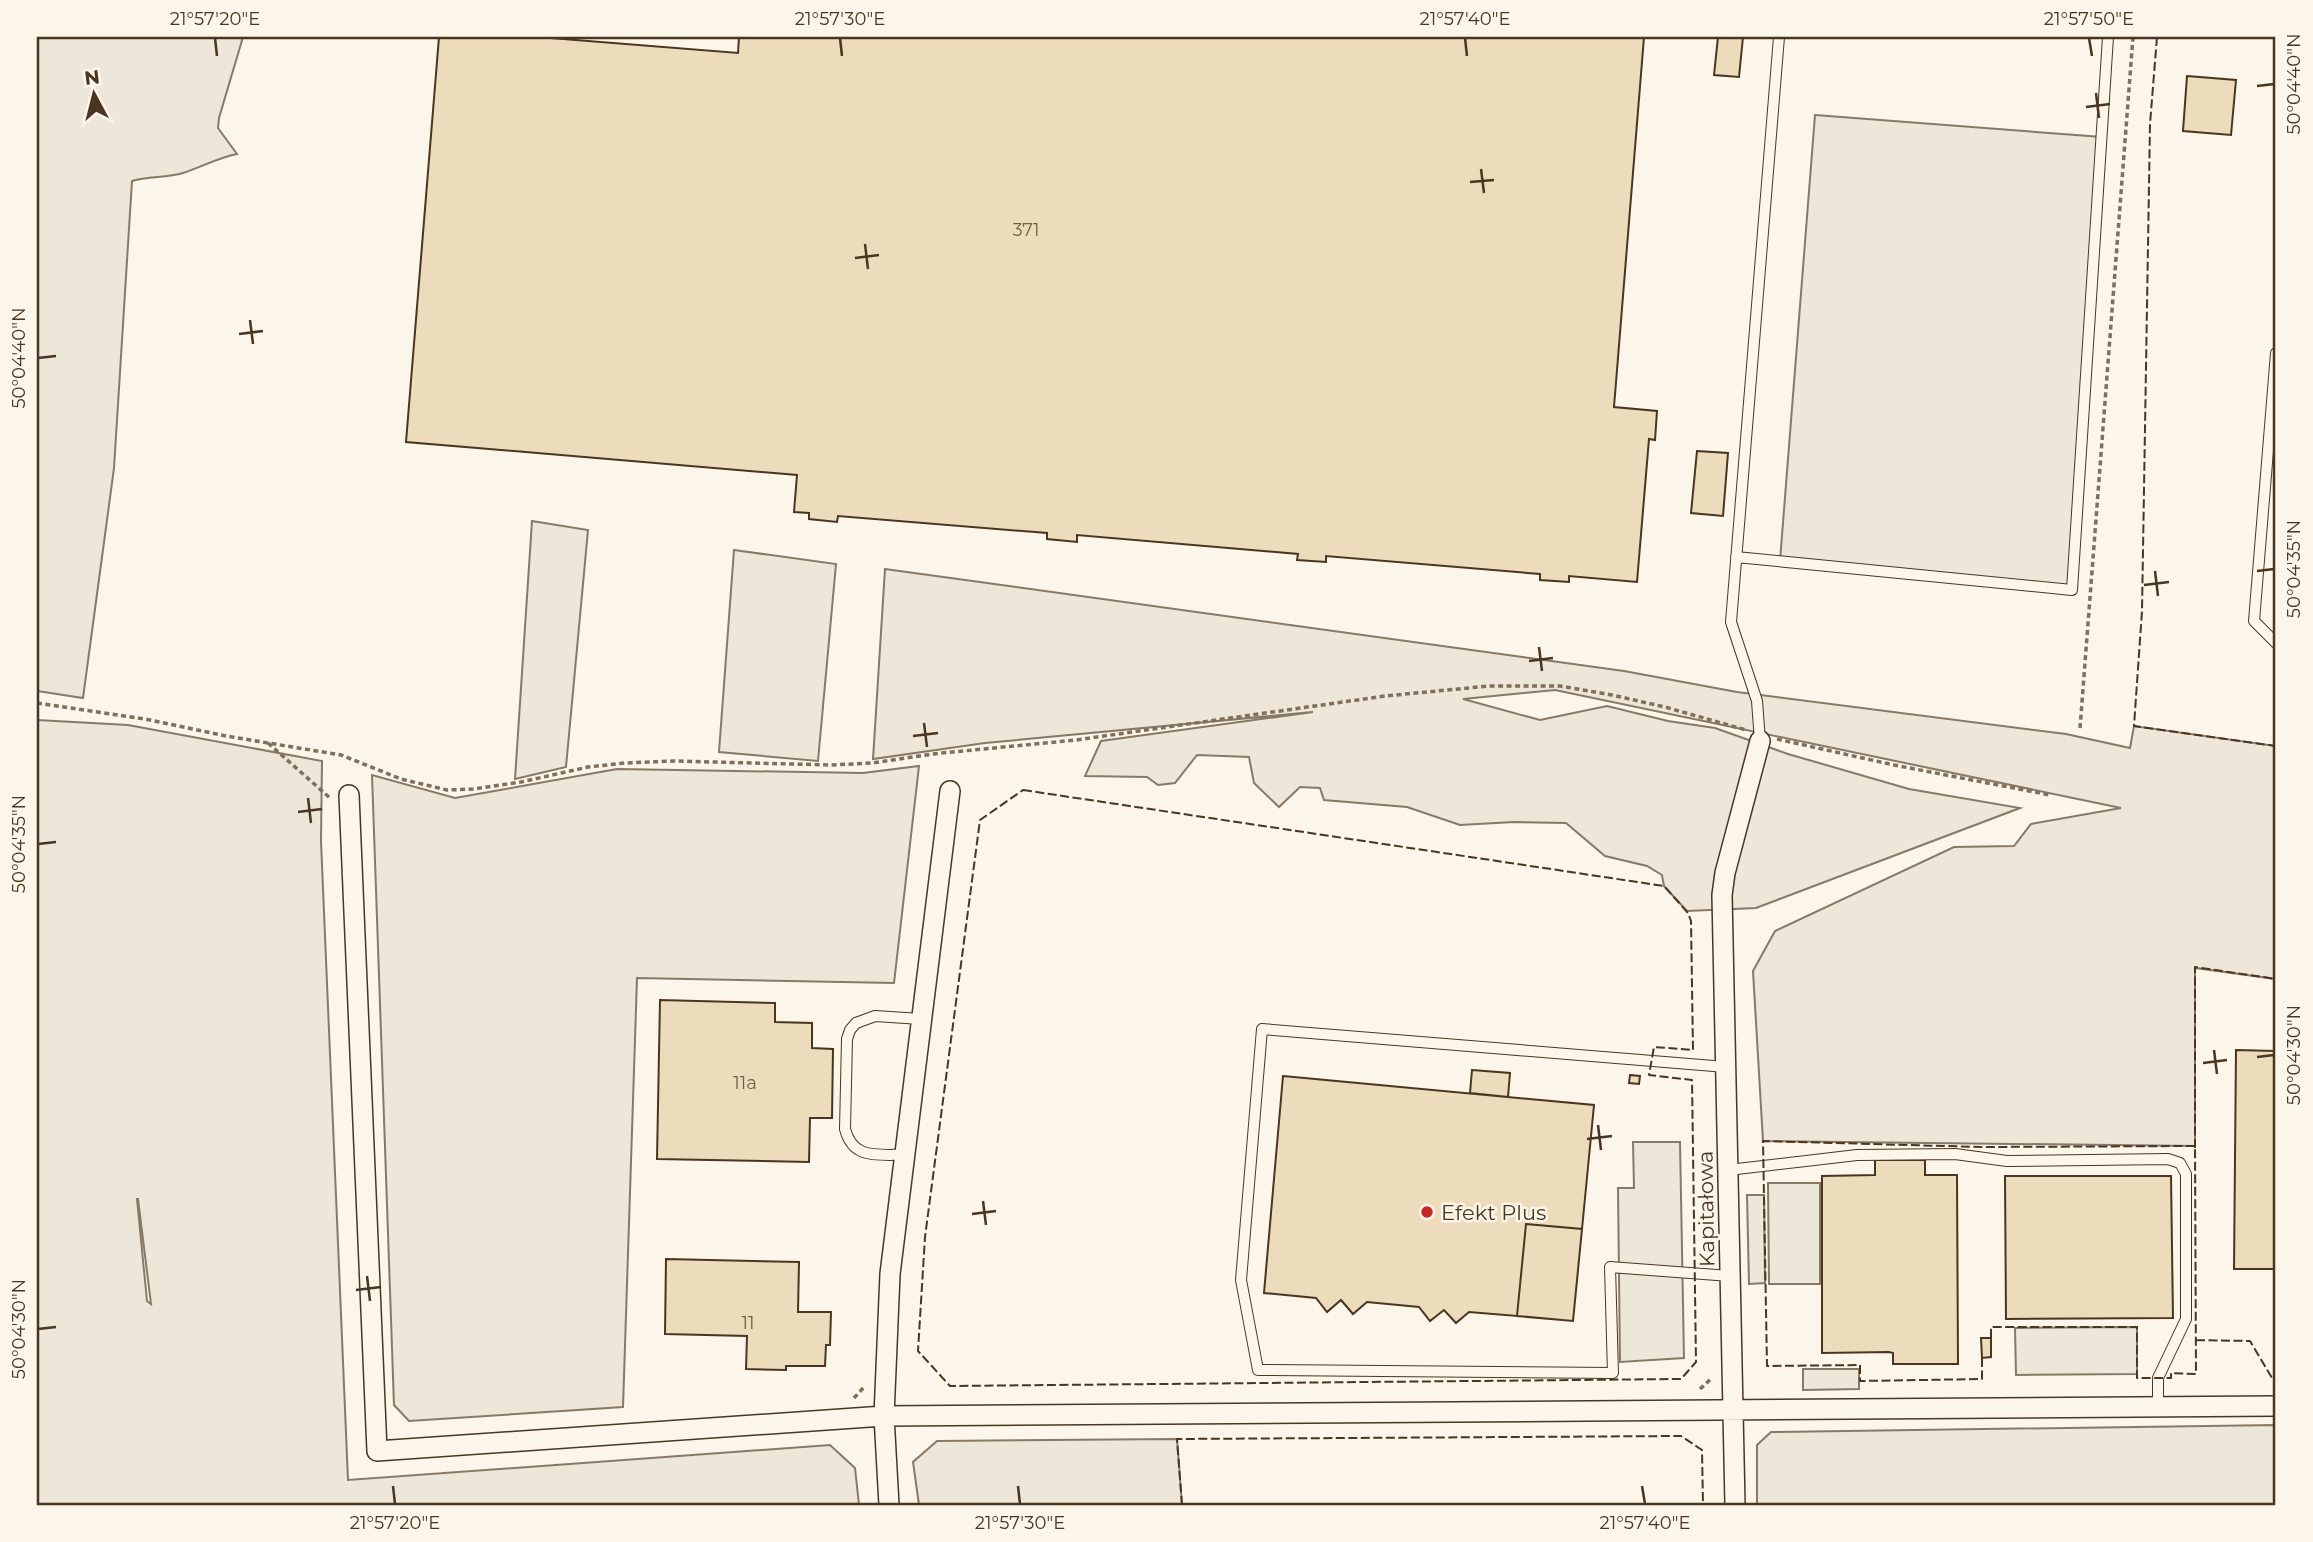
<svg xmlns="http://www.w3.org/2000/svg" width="2313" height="1542" viewBox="0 0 2313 1542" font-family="Montserrat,sans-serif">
<rect width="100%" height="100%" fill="#fbf6e9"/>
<!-- green -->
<path fill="#ede6d9" stroke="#887966" stroke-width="2" fill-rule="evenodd" d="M 37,37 L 243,37 L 219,118 L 218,128 L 237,154 C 217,158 202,167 183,173 C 166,178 149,176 132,181 L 114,468 L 83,698 L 37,691 Z
M 532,521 L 588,530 L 566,767 L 515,779 Z
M 734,550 L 836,564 L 818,761 L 719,752 Z
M 885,569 L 1624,671 L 1737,692 L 2066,734 L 2130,748 L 2134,726 L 2276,746 L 2276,979 L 2195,968 L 2195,1146 L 1763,1141 L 1753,971 L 1775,931 L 1954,847 L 2014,846 L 2031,824 L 2121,808 L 1555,690 L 1463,699 L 1540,720 L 1607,706 L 1668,721 L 1715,728 L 1788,754 L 1909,789 L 2020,808 L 1756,908 L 1687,911 L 1664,886 L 1662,875 L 1647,866 L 1605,856 L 1566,823 L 1514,822 L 1460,825 L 1407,807 L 1324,800 L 1320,788 L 1300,787 L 1279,807 L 1254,783 L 1249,757 L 1197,755 L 1175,783 L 1158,785 L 1147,777 L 1085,776 L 1101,741 L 1313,712 L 985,743 L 873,759 Z
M 37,720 L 128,725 L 322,761 L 321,841 L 348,1480 L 830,1445 L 855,1468 L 859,1505 L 37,1505 ZM 137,1199 L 138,1199 L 151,1304 L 147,1301 Z
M 919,766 L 894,983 L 637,978 L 623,1407 L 409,1421 L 394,1405 L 372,775 L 455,798 L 617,769 L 863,773 Z
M 2276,1425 L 2276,1505 L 1757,1505 L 1757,1445 L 1771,1432 Z
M 1177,1439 L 1182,1505 L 919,1505 L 913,1462 L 937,1441 Z"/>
<!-- parking -->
<path fill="#ede7d9" stroke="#887966" stroke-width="2" d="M 1815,115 L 2102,137 L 2072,590 L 1780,561 Z
M 1633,1142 L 1680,1142 L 1684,1358 L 1620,1362 L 1618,1188 L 1634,1188 Z
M 1768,1183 L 1820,1183 L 1820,1284 L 1769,1284 Z
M 1747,1195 L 1764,1195 L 1765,1283 L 1749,1284 Z
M 2137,1327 L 2137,1374 L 2016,1375 L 2015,1328 Z
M 1803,1369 L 1859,1369 L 1859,1389 L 1803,1390 Z"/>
<!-- building -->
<path fill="#ecdcbc" stroke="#4a3520" stroke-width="2" d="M 439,37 L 538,37 L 738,53 L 739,37 L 1644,37 L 1614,407 L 1657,411 L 1655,440 L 1649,439 L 1637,582 L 1569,576 L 1569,582 L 1540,580 L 1540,574 L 1326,556 L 1326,562 L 1297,560 L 1298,554 L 1077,535 L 1077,542 L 1047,539 L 1047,533 L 838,516 L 837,522 L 809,519 L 809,513 L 794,512 L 797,475 L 406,442 Z
M 1718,37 L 1743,37 L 1739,77 L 1714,75 Z
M 2187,76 L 2236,80 L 2231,135 L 2183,131 Z
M 1697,451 L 1728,453 L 1723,516 L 1691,513 Z
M 660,1000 L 775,1003 L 775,1022 L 812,1023 L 812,1048 L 833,1049 L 832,1118 L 810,1118 L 809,1162 L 657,1159 Z
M 2236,1050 L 2276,1051 L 2276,1269 L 2234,1269 Z
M 1472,1070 L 1510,1073 L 1508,1097 L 1470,1093 Z
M 1630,1075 L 1640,1076 L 1639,1084 L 1629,1083 Z
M 1283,1076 L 1594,1105 L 1582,1229 L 1526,1224 L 1517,1316 L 1469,1312 L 1456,1323 L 1444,1310 L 1430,1321 L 1419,1307 L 1367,1302 L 1353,1314 L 1341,1300 L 1327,1312 L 1316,1298 L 1264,1293 Z
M 1875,1160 L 1925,1160 L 1925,1175 L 1957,1175 L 1958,1364 L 1893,1364 L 1893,1353 L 1889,1352 L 1822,1353 L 1822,1176 L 1875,1175 Z
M 2005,1176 L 2171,1176 L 2173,1318 L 2006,1319 Z
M 1526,1224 L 1582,1229 L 1573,1321 L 1517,1316 Z
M 666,1259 L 799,1262 L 798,1312 L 831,1312 L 830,1345 L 826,1345 L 825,1366 L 786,1366 L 786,1370 L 746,1369 L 747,1336 L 665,1334 Z
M 1981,1338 L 1991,1338 L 1991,1357 L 1982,1358 Z"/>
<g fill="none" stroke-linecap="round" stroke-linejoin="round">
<defs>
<path id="service" d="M 2276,353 L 2254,621 L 2276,643
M 1736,557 L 2072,590 L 2108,37
M 1760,741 L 1757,701 L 1731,622 L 1779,37
M 1726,1067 L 1262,1029 L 1241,1280 L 1258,1370 L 1613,1373 L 1610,1267 L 1730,1276
M 903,1155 C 877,1154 853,1160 845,1129 L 847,1039 L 850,1030 L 856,1023 L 875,1016 L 921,1019
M 1728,1170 L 1857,1155 L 1955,1154 L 2007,1161 L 2168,1159 L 2180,1163 L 2186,1174 L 2186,1319 L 2158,1378 L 2158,1406"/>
<path id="minor" d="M 349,795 L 377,1451 L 884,1416 L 2276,1406
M 889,1505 L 884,1416 L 890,1274 L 950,791
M 1735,1505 L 1722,895 L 1725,873 L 1760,741"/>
</defs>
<!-- service casing -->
<use href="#service" stroke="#4a3520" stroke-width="12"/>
<!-- minor casing -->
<use href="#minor" stroke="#4a3520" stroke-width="22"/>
<!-- path -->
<path stroke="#7f6f5c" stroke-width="3.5" stroke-dasharray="5 3.5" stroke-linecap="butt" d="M 37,703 L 145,719 L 226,736 L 341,755 L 401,779 L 447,790 L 473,789 L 521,782 L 588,767 L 625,763 L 674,761 L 831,765 L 873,763 L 932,754 L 1076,740 L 1385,696 L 1489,686 L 1560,686 L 1612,695 L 1665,707 L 1746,730
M 2080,728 L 2133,37
M 1777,739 L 1894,765 L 2050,795
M 268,743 L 330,798
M 1700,1389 L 1712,1378
M 854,1398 L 865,1386"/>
<!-- service -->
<use href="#service" stroke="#fbf6e9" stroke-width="10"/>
<!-- minor -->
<use href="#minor" stroke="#fbf6e9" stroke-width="19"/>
<!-- fence -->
<path stroke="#4a3520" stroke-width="2" stroke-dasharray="9 3.5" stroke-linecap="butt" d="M 2157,37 L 2150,124 L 2142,611 L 2134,726 L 2276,746
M 1023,790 L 1664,886 L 1688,913 L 1691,921 L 1693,1050 L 1654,1047 L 1649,1075 L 1692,1080 L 1696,1362 L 1681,1379 L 950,1386 L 918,1351 L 925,1237 L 980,820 Z
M 2195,1148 L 2195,967 L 2276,979
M 2196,1340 L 2250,1341 L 2272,1378 L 2276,1378
M 1982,1358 L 1982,1379 L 1860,1381 L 1860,1365 L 1767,1366 L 1763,1141 L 1981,1147 L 2195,1146 L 2196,1374 L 2171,1373 L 2171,1378 L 2137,1378 L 2137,1327 L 1991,1327 L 1991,1338
M 1182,1505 L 1177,1439 L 1681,1436 L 1702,1450 L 1703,1505"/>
</g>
<!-- ticks -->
<path fill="none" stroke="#4a3520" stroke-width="2.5" d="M 215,38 L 217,56M 840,38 L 842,56M 1465,38 L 1467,56M 2089,38 L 2092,56M 2257,86 L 2274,84M 2096,93 L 2099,118M 2086,107 L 2110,104M 1481,169 L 1484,193M 1470,182 L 1494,180M 865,244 L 868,269M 855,258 L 879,255M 250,320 L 253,344M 239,334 L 263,331M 38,358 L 56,356M 2155,571 L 2158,596M 2257,571 L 2274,569M 2144,585 L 2169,582M 1539,647 L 1542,671M 1529,661 L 1553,658M 924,723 L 927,747M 913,736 L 938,733M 308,798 L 311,823M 298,812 L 322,809M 38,844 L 56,842M 2214,1050 L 2217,1074M 2257,1057 L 2274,1055M 2203,1063 L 2227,1060M 1598,1125 L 1601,1150M 1587,1139 L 1612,1136M 983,1201 L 986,1225M 972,1214 L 996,1211M 367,1276 L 370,1301M 356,1290 L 381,1287M 38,1329 L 56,1327M 393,1486 L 395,1504M 1018,1486 L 1020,1504M 1642,1486 L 1645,1504"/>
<!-- markers -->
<circle fill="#c62828" stroke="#fbf6e9" stroke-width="2.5" cx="1427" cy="1212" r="7"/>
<g text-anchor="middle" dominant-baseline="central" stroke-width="5" stroke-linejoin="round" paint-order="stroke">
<!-- number labels -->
<g font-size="18" fill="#725f47">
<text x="1026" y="230">371</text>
<text x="745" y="1083">11a</text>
<text x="748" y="1323">11</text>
</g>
<!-- street labels -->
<g font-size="21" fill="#4a3520" stroke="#fbf6e9">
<text transform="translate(1706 1209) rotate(-91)">Kapitałowa</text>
</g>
<!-- poi labels -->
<g font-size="21" fill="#4a3520" stroke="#fbf6e9" text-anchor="start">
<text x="1441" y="1212">Efekt Plus</text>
</g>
</g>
<!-- border -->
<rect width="2313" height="1542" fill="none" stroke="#fbf6e9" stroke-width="77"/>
<!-- north arrow -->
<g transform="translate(94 94) rotate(353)" stroke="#fbf6e9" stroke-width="5" paint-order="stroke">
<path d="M0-5L12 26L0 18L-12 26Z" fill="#4a3520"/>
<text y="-10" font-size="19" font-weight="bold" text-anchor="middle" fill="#4a3520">N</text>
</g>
<rect x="38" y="38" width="2236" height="1466" fill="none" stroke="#4a3520" stroke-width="2.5"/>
<g font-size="18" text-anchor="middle" fill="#4a3520">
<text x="215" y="25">21°57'20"E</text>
<text x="840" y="25">21°57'30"E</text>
<text x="1465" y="25">21°57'40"E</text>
<text x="2089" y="25">21°57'50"E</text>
<text transform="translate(2294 84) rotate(-90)" y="6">50°04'40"N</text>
<text transform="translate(19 358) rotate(-90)" y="6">50°04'40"N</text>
<text transform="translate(2294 569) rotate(-90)" y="6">50°04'35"N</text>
<text transform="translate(19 844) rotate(-90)" y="6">50°04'35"N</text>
<text transform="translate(2294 1055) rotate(-90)" y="6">50°04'30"N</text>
<text transform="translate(19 1329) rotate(-90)" y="6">50°04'30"N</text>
<text x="395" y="1529">21°57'20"E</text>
<text x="1020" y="1529">21°57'30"E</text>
<text x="1645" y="1529">21°57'40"E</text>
</g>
</svg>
